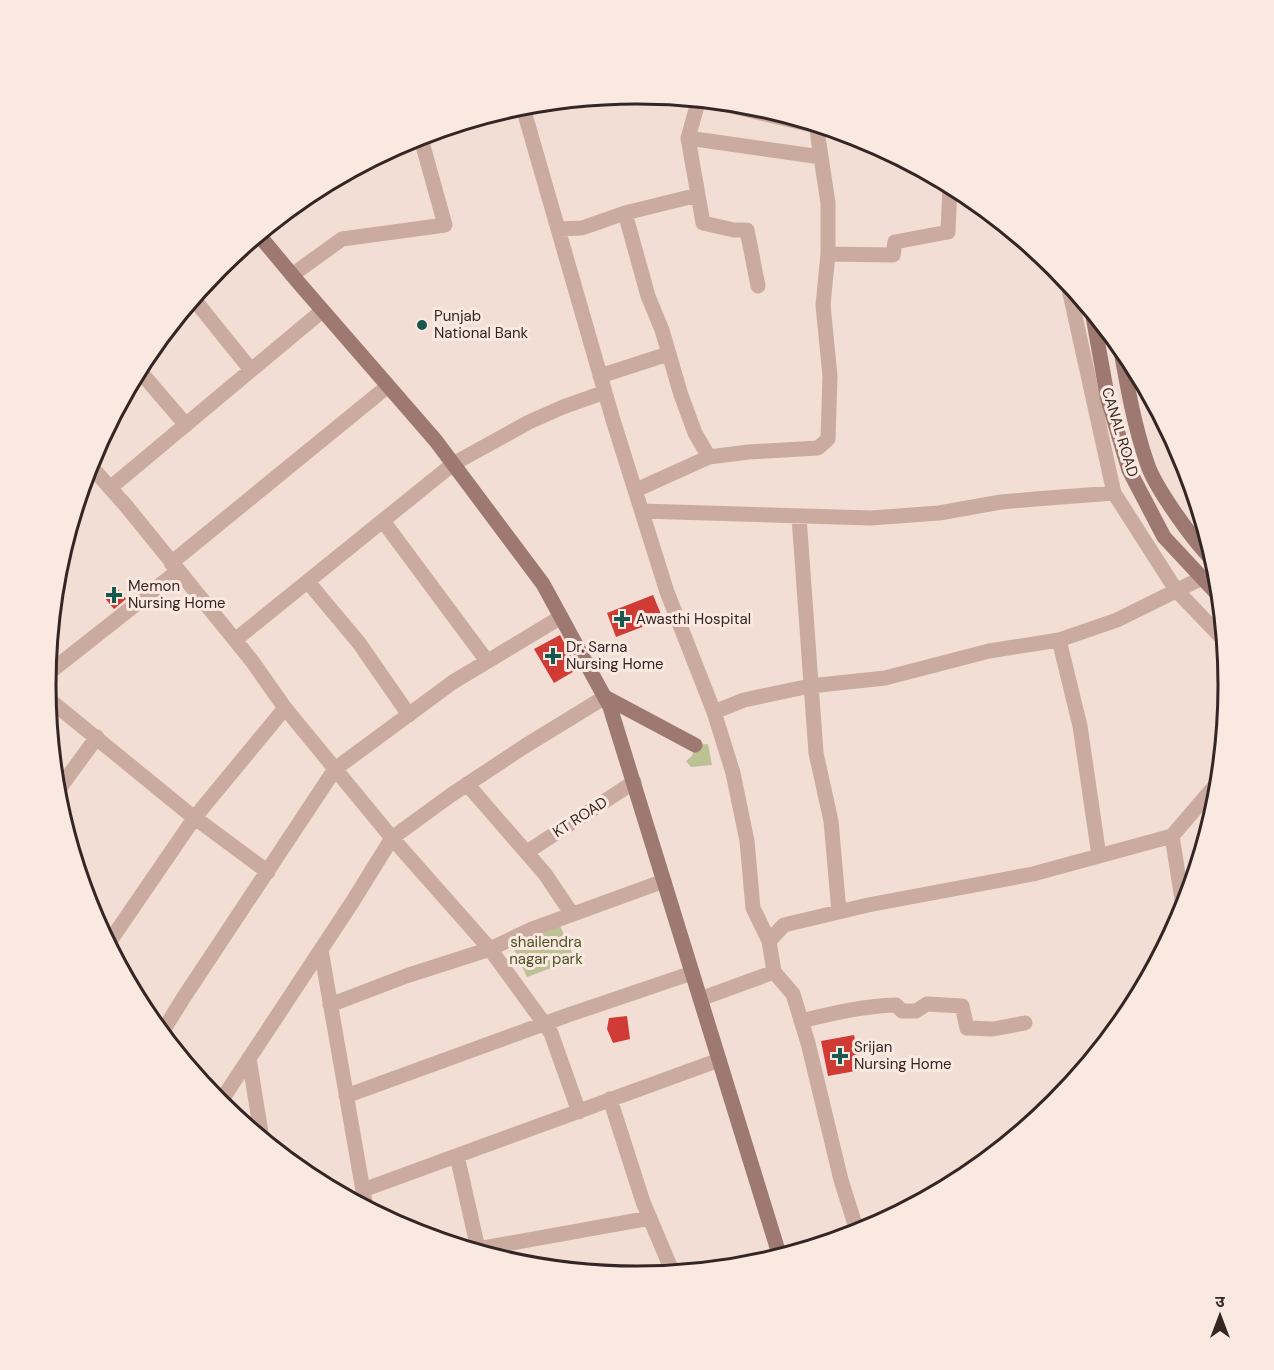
<svg xmlns="http://www.w3.org/2000/svg" width="1274" height="1370" viewBox="0 0 1274 1370" font-family="'DM Sans','Noto Sans Devanagari',sans-serif">
	<style>
		.green { fill: #bcc294 }
		.building { fill: #d03b35 }
		.lines { fill: none; stroke-linecap: round; stroke-linejoin: round }
		.street { stroke: #cbaba0; stroke-width: 15 }
		.secondary { stroke: #9e7972; stroke-width: 15 }
		.poi-dot { fill: #17584f; stroke: #fae9e1; stroke-width: 2 }
		.labels { text-anchor: middle; stroke-width: 6; stroke-linejoin: round; paint-order: stroke }
		.poi-label { font-size: 15px; fill: #342624; stroke: #fae9e1; text-anchor: start }
		.street-label { font-size: 15px; fill: #342624; stroke: #fae9e1 }
		.park-label { font-size: 15px; fill: #4c5426; stroke: #fae9e1 }
		.rim { fill: none; stroke: #342624; stroke-width: 3 }
	</style>
	<rect width="100%" height="100%" fill="#f2ded4"/>
	<path class="green" d="M708 744 712 765 691 767 686 761 692 756 695 745Z
		M560 926 575 959 527 977 511 943Z"/>
	<path class="building" d="M116 587 126 599 114 609 104 597Z
		M653 595 663 619 616 637 607 613Z
		M560 635 578 669 554 683 534 649Z
		M627 1016 630 1039 613 1043 607 1029 609 1018Z
		M854 1035 861 1070 828 1076 821 1041Z"/>
	<g class="lines">
		<path class="street" d="M706 100 816 126
			M522 104 613 420 667 592 714 712 733 773 747 841 753 908 769 941
			M688 138 699 99
			M698 195 688 138 821 157
			M625 213 648 296 662 330 681 395 695 433 709 457
			M558 229 582 228 625 213 698 195 703 223 734 230H747L758 286
			M828 254 893 255 895 242 948 232 950 184
			M292 275 342 239 445 225 420 135
			M1067 280 1114 493 1176 590 1225 641
			M193 298 251 370
			M138 369 186 425
			M600 376 668 354
			M89 464 127 507 252 661 285 708 392 838 490 949 551 1033 579 1112
			M110 488 322 311
			M636 490 709 457 749 452 818 448 828 439 830 376 823 305 828 254V203L816 124
			M642 511 871 518 939 513 1001 502 1035 499 1114 493
			M799 517 816 753 831 821 839 912
			M383 521 487 661
			M171 563 388 386
			M308 582 359 643 409 715
			M235 640 453 464 529 422 563 407 605 392
			M1059 640 1080 726 1099 856
			M46 675 178 571
			M46 697 187 812 268 872
			M714 712 744 700 810 686 885 678 989 651 1059 640 1117 620 1202 578
			M467 784 545 874 572 914
			M56 793 97 737
			M1172 836 1184 912
			M527 852 634 782
			M108 944 195 817 285 708
			M321 950 366 1208
			M774 972 793 994 808 1043 841 1180 858 1234
			M700 999 774 972 769 941 784 925 868 905 1033 874 1172 836 1220 780
			M330 1005 406 976 490 949 532 929 664 881
			M801 1021C833 1013 864 1006 896 1005L902 1011H916L927 1004 962 1006 967 1028 993 1029 1025 1023
			M161 1034 184 997 335 769 453 682 561 617
			M249 1058 262 1139
			M346 1096 571 1014 692 973
			M610 1099 643 1202 673 1273
			M219 1104 353 901 392 838 451 795 525 746 605 697
			M457 1156 479 1253
			M363 1190 719 1060
			M478 1249 650 1218"/>
		<path class="secondary" d="M258 234 298 282 436 441 543 584 610 707 780 1257
			M1092 311 1108 400 1129 470 1164 537 1220 597
			M1120 345C1127 385 1134 425 1147 463 1155 488 1196 545 1216 563
			M605 697 695 745"/>
	</g>
	<g class="poi-dot">
		<circle cx="422" cy="325" r="6"/>
		<path d="M111 586h6v6h6v6h-6v6h-6v-6h-6v-6h6z"/>
		<path d="M619 610h6v6h6v6h-6v6h-6v-6h-6v-6h6z"/>
		<path d="M550 647h6v6h6v6h-6v6h-6v-6h-6v-6h6z"/>
		<path d="M837 1047h6v6h6v6h-6v6h-6v-6h-6v-6h6z"/>
	</g>
	<g class="labels">
		<g class="poi-label">
			<text x="434" y="321">Punjab<tspan x="434" dy="17">National Bank</tspan></text>
			<text x="128" y="591">Memon<tspan x="128" dy="17">Nursing Home</tspan></text>
			<text x="636" y="624">Awasthi Hospital</text>
			<text x="566" y="652">Dr. Sarna<tspan x="566" dy="17">Nursing Home</tspan></text>
			<text x="854" y="1052">Srijan<tspan x="854" dy="17">Nursing Home</tspan></text>
		</g>
		<g class="street-label">
			<text transform="translate(1120 432) rotate(73)" y="5">CANAL ROAD</text>
			<text transform="translate(580 817) rotate(-33)" y="5">KT ROAD</text>
		</g>
		<g class="park-label">
			<text x="546" y="947">shailendra<tspan x="546" dy="17">nagar park</tspan></text>
		</g>
	</g>
	<path d="M0 0H1274V1370H0ZM56 685a581 581 0 1 1 1162 0a581 581 0 1 1-1162 0Z" fill="#fae9e1" fill-rule="evenodd"/>
	<path class="rim" d="M56 685a581 581 0 1 1 1162 0a581 581 0 1 1-1162 0Z"/>
	<g transform="translate(1220 1316)" stroke="#fae9e1" stroke-width="4.5" paint-order="stroke">
	<path d="M0-4.5L10 22L0 15L-10 22Z" fill="#342624"/>
	<text y="-9" font-size="16" font-weight="bold" text-anchor="middle" fill="#342624">उ</text>
	</g>
</svg>
